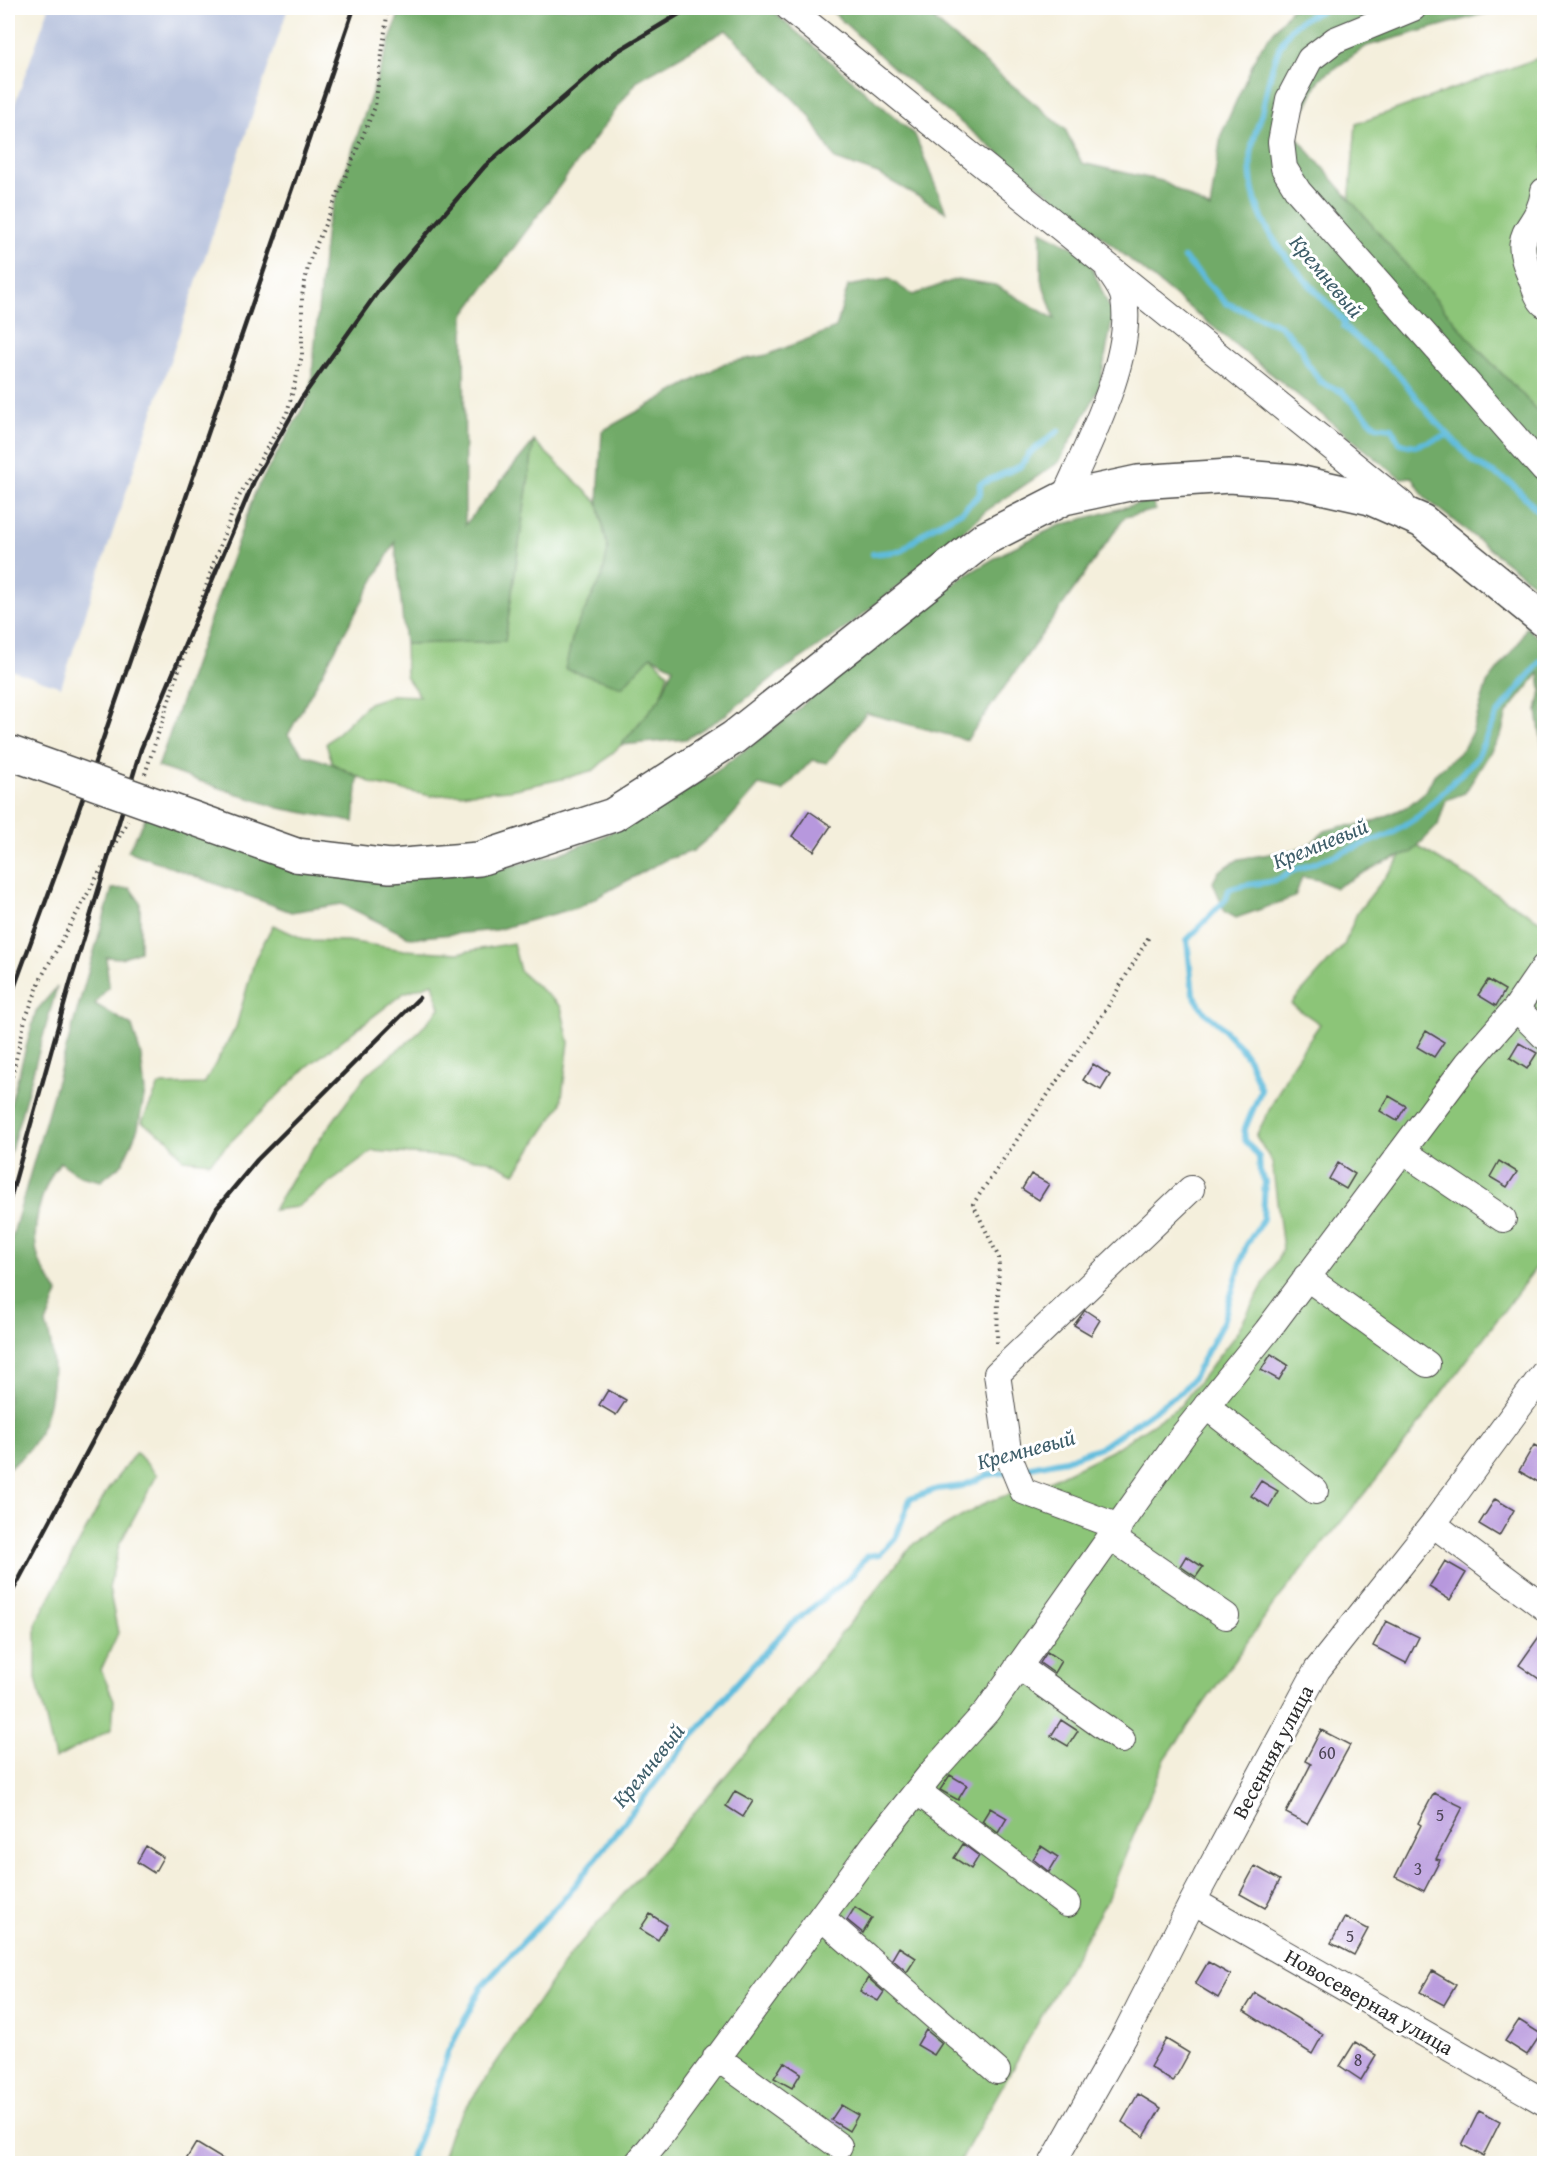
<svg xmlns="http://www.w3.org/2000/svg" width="1552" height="2171" viewBox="0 0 1552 2171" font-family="'Gentium Book Plus',serif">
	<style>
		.industrial { fill: #b9c4de }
		.green { fill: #8cc578; stroke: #5c7852; stroke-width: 1.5 }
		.forest { fill: #71aa68; stroke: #4e6a4a; stroke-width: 1.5 }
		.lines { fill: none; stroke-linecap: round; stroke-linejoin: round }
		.stream { stroke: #5ebbdc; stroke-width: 6 }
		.building { fill: #b798dd }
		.minor-casing { stroke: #494846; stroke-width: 28 }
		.major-casing { stroke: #494846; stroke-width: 36 }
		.path { stroke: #494846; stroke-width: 4; stroke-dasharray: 1.5 4.5; stroke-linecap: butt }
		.minor { stroke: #fff; stroke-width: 26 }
		.major { stroke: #fff; stroke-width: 33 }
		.rail { stroke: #2b2b2b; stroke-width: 4.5 }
		.major-bridge-casing { stroke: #494846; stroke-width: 36; stroke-linecap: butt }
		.major-bridge { stroke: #fff; stroke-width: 33 }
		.labels { text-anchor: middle; stroke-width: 6; stroke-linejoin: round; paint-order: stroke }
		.number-label { font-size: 18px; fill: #4e4658 }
		.street-label { font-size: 21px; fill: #2b2b2b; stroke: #fff }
		.water-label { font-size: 22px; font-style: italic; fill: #3d5d69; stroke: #fff }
	</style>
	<rect width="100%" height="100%" fill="#fff"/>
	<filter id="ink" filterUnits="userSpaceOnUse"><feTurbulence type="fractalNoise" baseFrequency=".0167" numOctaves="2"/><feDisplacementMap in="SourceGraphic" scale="12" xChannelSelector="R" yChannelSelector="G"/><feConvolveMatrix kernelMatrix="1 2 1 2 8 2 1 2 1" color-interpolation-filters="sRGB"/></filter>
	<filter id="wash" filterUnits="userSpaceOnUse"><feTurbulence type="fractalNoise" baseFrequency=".008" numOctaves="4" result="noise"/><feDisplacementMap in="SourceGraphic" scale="24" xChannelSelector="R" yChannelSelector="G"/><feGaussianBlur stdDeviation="1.35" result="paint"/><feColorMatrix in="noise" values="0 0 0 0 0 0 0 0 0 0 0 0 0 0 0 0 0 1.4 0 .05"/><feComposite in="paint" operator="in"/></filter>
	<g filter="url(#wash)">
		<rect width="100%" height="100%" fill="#f4efdc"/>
		<path class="industrial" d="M49 8H288L61 687 8 669V123Z"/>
		<path class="green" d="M1544 56V417L1348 215 1356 124Z
			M534 441 598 503 608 550 602 577 574 631 651 656 668 673 661 697 621 745 594 770 562 779 510 790 431 796 374 784 333 764 326 744 369 703 392 695 420 696 406 677 405 644 505 641Z
			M1412 843 1542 922 1544 920V1257L1399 1451 1271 1608 1165 1759 1107 1900 959 2163 440 2164 452 2128 568 1957 673 1838 769 1724 912 1545 989 1501 1043 1484 1113 1450 1180 1406 1236 1334 1283 1249 1272 1162 1256 1136 1292 1065 1320 1024 1291 1004 1344 945 1357 913Z
			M273 925 306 940 347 941 404 950 458 953 513 943 520 971 561 1007 569 1042 561 1105 515 1173 488 1160 373 1151 297 1207 273 1210 292 1178 366 1075 413 1038 440 1008 433 983 404 993 307 1067 210 1162 183 1159 169 1140 142 1122 159 1085 204 1084 236 1027 255 959Z
			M136 1452 157 1475 119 1545 109 1588 118 1633 101 1670 114 1700 112 1729 55 1759 36 1678V1623L107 1491Z"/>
		<path class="forest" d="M401 8H769L915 135 946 212 878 174 835 159 809 115 726 30 638 80 464 315 465 525 534 441 505 641 405 644 395 542 288 735 304 755 333 764 358 777 354 822 279 808 158 767 255 492 310 395 326 227Z
			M828 8H967L934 20 1065 129 1082 163 1162 181 1210 209 1221 135 1259 50 1292 8H1505L1367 46 1320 79 1293 133 1480 351 1544 417V592L1425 498 1412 477 1400 478 897 71Z
			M1041 231 1086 254 1113 316 1099 389 1059 462 986 511 929 562 846 628 775 676 720 719 686 739 621 745 661 697 673 667 651 656 622 687 565 669 574 631 602 577 608 550 598 503 602 431 725 363 767 355 836 328 848 286 889 279 913 295 957 279 995 285 1055 319 1041 279Z
			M1151 500 1156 510 1125 517 967 740 866 713 827 763 812 760 783 791 759 785 726 823 693 851 665 860 579 907 496 930 411 938 342 904 291 912 128 851 149 812 482 873 559 854 602 837 710 776 795 712 834 676 961 578 1012 548 1058 526Z
			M1526 627 1544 643V757L1537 711 1541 690 1539 673 1507 713 1501 735 1465 793 1446 800 1438 825 1411 853 1384 862 1335 888 1319 880 1302 877 1295 897 1236 918 1225 912 1213 882 1219 871 1239 859 1294 850 1310 844 1325 831 1343 826 1366 825 1408 806 1426 791 1434 775 1463 749 1473 730 1487 683 1520 641Z
			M130 888 140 902V951L121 958 106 957 109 986 95 1004 132 1026 141 1056 145 1092 138 1128 123 1163 101 1181 80 1176 60 1162C41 1188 27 1234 41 1265 45 1274 53 1284 58 1293L46 1324C61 1368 52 1443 8 1468V1251L112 889Z
			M57 987 8 1161V1113L36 1011Z"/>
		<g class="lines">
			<path class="stream" d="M1328 8C1318 12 1304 17 1296 24 1276 41 1269 79 1264 104 1262 118 1254 132 1252 147 1240 221 1298 272 1344 321V327L1397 373 1429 414 1474 462 1511 483 1544 517
				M1184 258 1226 303 1281 326 1302 349 1307 363 1321 382 1342 392 1376 426 1392 428 1399 443 1415 446 1449 435
				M873 554 901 551 929 529 962 511 980 494V484L1021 466 1030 453 1058 431
				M1021 1469 1065 1460 1103 1446 1182 1391 1193 1378 1223 1322 1246 1246 1263 1219 1265 1181 1260 1174 1259 1157 1245 1140 1244 1131 1261 1090 1249 1060 1240 1047 1219 1024 1205 1013 1193 994 1187 940 1226 899 1229 890C1250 880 1271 888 1290 872L1391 834 1419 816 1476 759 1497 715 1544 657
				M408 2164 428 2117 448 2052 482 1986 569 1893 669 1765 735 1685 789 1626 849 1578 867 1556 880 1554 896 1537 910 1499 937 1489 962 1486 988 1475 1008 1472"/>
		</g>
		<g id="blocks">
			<path class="building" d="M809 811 831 826 814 851 792 836Z
				M1488 980 1505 990 1496 1006 1478 995Z
				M1426 1031 1444 1042 1434 1057 1417 1047Z
				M1519 1043 1537 1053 1527 1069 1510 1058Z
				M1093 1064 1110 1075 1101 1090 1083 1080Z
				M1389 1096 1406 1106 1397 1121 1380 1111Z
				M1499 1161 1517 1172 1507 1187 1490 1177Z
				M1338 1163 1355 1174 1346 1189 1329 1179Z
				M1031 1174 1049 1184 1039 1200 1022 1189Z
				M1085 1310 1100 1320 1091 1335 1074 1325Z
				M1271 1354 1288 1365 1279 1380 1261 1370Z
				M608 1390 626 1400 616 1415 599 1405Z
				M1534 1445 1545 1451V1486L1519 1471Z
				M1261 1481 1278 1491 1269 1507 1251 1496Z
				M1495 1499 1514 1510 1499 1536 1479 1524Z
				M1186 1556 1203 1567 1196 1577 1180 1566Z
				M1445 1561 1466 1573 1450 1600 1429 1587Z
				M1386 1621 1419 1637 1406 1663 1373 1646Z
				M1545 1628V1683L1519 1665Z
				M1047 1652 1061 1661 1054 1673 1040 1663Z
				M1061 1720 1078 1731 1068 1746 1051 1736Z
				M1321 1730 1350 1745 1307 1824 1286 1813 1311 1764 1305 1761Z
				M950 1775 967 1785 958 1800 940 1790Z
				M735 1791 753 1801 743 1817 726 1806Z
				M1434 1793 1463 1807 1436 1859 1440 1860 1424 1891 1395 1877 1421 1825 1418 1823Z
				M990 1808 1007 1818 998 1833 982 1821Z
				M963 1844 979 1856 971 1869 954 1858Z
				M146 1846 163 1857 154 1873 137 1862Z
				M1041 1846 1058 1857 1049 1872 1033 1859Z
				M1255 1866 1280 1880 1265 1908 1240 1894Z
				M855 1907 872 1918 863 1933 847 1920Z
				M650 1914 667 1925 658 1940 640 1929Z
				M1345 1917 1368 1929 1354 1955 1331 1943Z
				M899 1947 916 1958 907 1972 892 1959Z
				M1208 1962 1231 1975 1218 1998 1195 1984Z
				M1432 1971 1456 1985 1444 2005 1420 1992Z
				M868 1978 884 1992 878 2001 860 1991Z
				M1255 1993 1323 2034 1312 2054 1244 2011Z
				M1519 2020 1541 2034 1527 2055 1505 2041Z
				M926 2030 942 2043 934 2055 917 2045Z
				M1166 2039 1189 2053 1173 2082 1150 2067Z
				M1355 2042 1376 2055 1361 2080 1340 2066Z
				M784 2062 801 2073 792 2088 774 2078Z
				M1138 2094 1161 2108 1144 2137 1122 2122Z
				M841 2105 858 2115 849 2131 831 2120Z
				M1479 2111 1500 2122 1483 2156 1462 2145Z
				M196 2143 229 2163H184Z"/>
		</g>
	</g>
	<g filter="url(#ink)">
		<use href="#blocks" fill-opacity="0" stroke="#494846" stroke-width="1.5"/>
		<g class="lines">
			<defs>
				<path id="minor" d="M789 8 1402 504
					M1413 8 1335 40 1310 59 1289 99 1281 142 1284 168 1298 191 1544 470
					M1544 191C1538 235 1507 225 1532 280 1535 288 1538 299 1544 304
					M1064 498C1087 446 1134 357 1124 299 1123 290 1114 279 1109 271
					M1516 1008 1544 1036
					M1404 1152 1503 1219
					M1306 1277 1427 1364
					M1206 1406 1315 1491
					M1433 1524 1544 1607
					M1119 1527 1023 1491 1009 1457 997 1374 1191 1189
					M1112 1538 1226 1616
					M1018 1666 1122 1740
					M917 1791 1067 1904
					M1193 1901 1544 2102
					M821 1917 997 2071
					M716 2057 839 2146
					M637 2164 660 2136 874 1845 933 1771 987 1711 1183 1435 1267 1331 1468 1063 1516 1008 1544 967
					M1052 2164 1126 2033 1193 1901 1317 1670 1433 1524 1544 1373"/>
				<path id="major" d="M296 855 390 866 479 859 613 815 733 738 984 539 1064 498 1138 482 1230 476 1294 481 1370 498 1422 521 1544 620"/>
			</defs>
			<use href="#minor" class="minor-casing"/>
			<use href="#major" class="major-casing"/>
			<path class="path" d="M145 774 215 559 237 500 287 413 302 356V296L309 262 375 107 388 8
				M8 1094 25 1020 42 976 128 821
				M997 1343 999 1258 973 1204 1107 1008 1150 935"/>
			<use href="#minor" class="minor"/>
			<use href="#major" class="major"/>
			<path class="rail" d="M8 1004 69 838 354 8
				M8 1206 69 987 141 749 254 481 301 399 379 290 485 166 616 52 689 8
				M8 1600 217 1208 257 1160 419 998"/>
			<defs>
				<path id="major-bridge" d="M8 752 296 855"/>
			</defs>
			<use href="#major-bridge" class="major-bridge-casing"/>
			<use href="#major-bridge" class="major-bridge"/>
		</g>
	</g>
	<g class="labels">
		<g class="number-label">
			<text x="1327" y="1759">60</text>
			<text x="1440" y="1821">5</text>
			<text x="1418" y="1875">3</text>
			<text x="1350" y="1942">5</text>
			<text x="1358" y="2066">8</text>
		</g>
		<g class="street-label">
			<text transform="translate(1273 1752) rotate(-62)" y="7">Весенняя улица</text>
			<text transform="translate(1369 2002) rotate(30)" y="7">Новосеверная улица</text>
		</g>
		<g class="water-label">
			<text transform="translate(1327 276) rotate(50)" y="8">Кремневый</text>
			<text transform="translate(1320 843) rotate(-22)" y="8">Кремневый</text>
			<text transform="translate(1026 1449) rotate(-15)" y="8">Кремневый</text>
			<text transform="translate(648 1765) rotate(-51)" y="8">Кремневый</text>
		</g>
	</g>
	<rect width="1552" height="2171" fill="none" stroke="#fff" stroke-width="30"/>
</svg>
